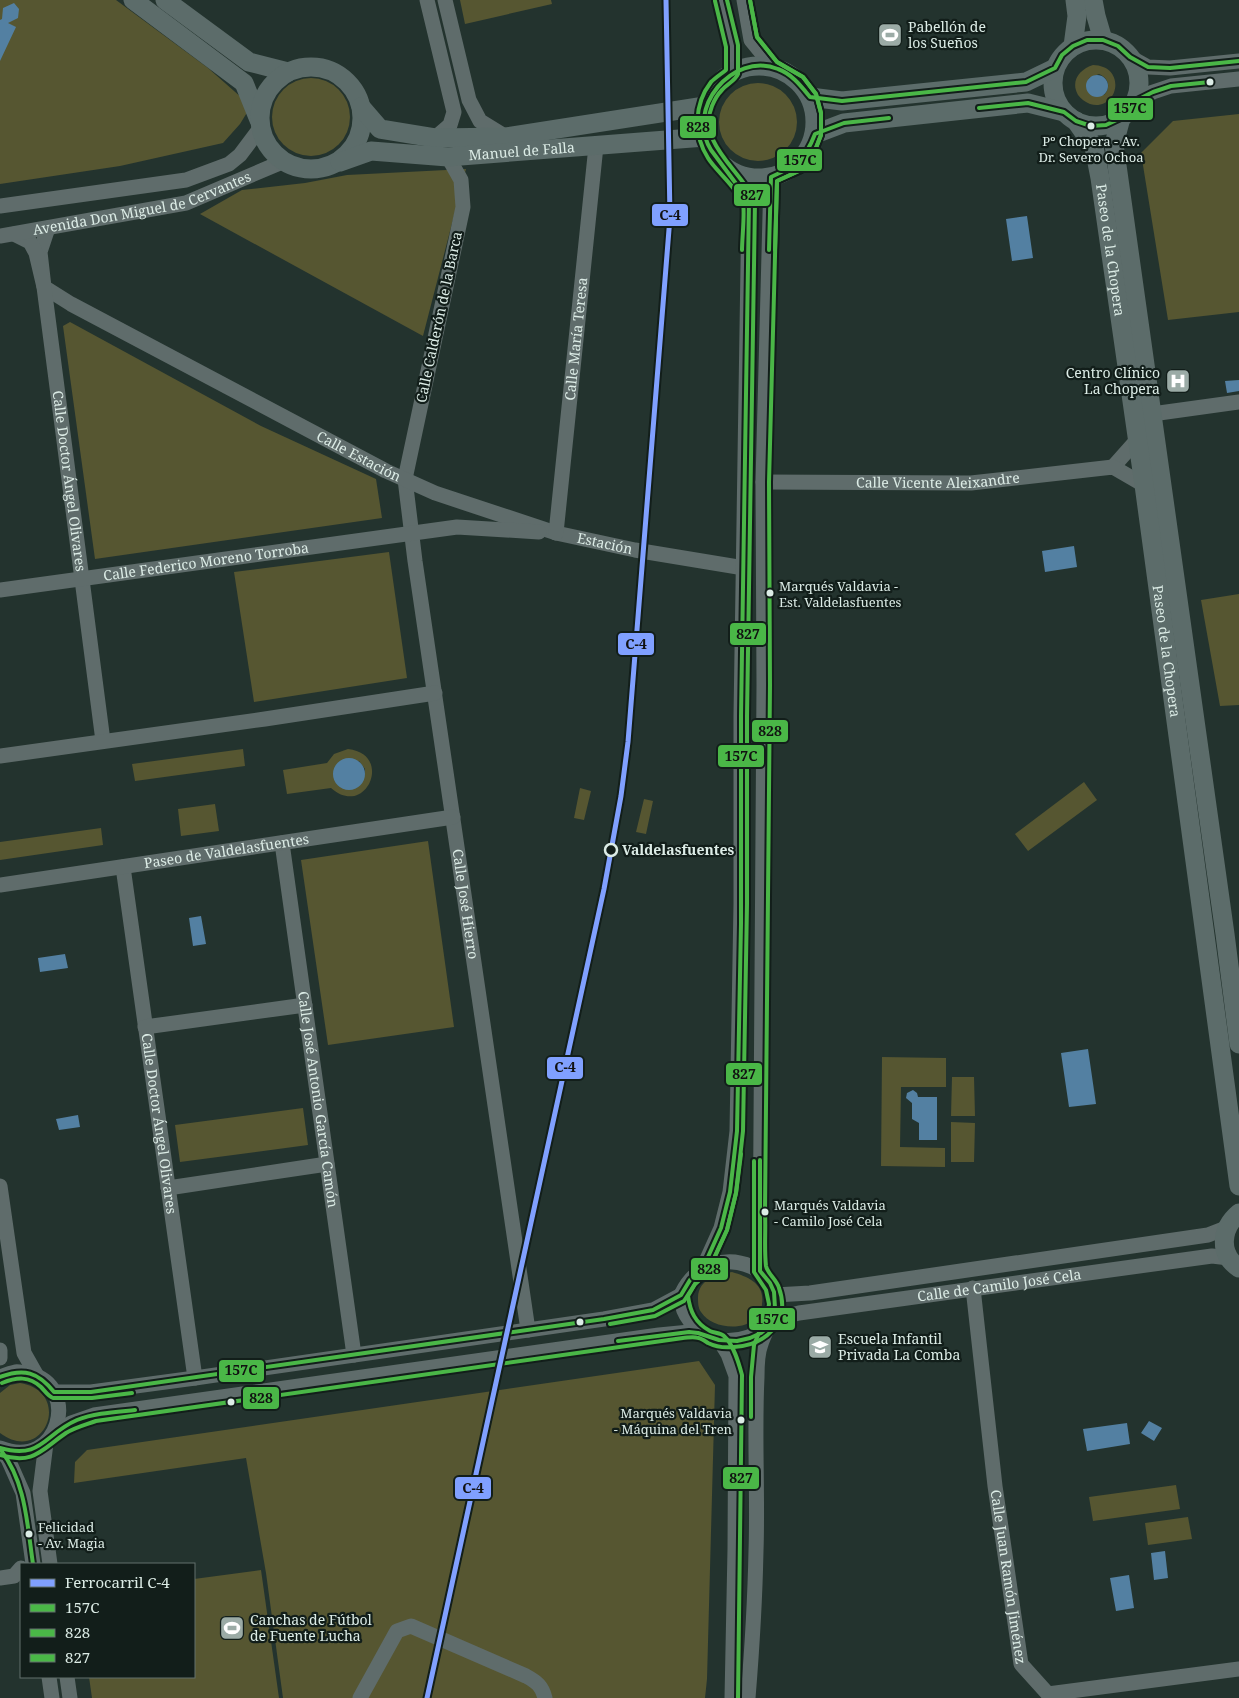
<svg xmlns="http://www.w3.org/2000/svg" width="1239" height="1698" viewBox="0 0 1239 1698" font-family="'Noto Serif',serif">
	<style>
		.green { fill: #565631; fill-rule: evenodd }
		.water { fill: #5380a2 }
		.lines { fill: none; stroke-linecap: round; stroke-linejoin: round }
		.minor { stroke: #5f6c6b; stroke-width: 15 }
		.major { stroke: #5c6c6a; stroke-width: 19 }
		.bus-1-casing { stroke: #121e1a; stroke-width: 8 }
		.bus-2-casing { stroke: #121e1a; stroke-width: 8 }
		.bus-3-casing { stroke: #121e1a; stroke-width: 8 }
		.bus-1 { stroke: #4ab747; stroke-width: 4 }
		.bus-2 { stroke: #4ab747; stroke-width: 4 }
		.bus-3 { stroke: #4ab747; stroke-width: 4 }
		.rail-1-casing { stroke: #121e1a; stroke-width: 9 }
		.rail-1 { stroke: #80a0ff; stroke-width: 5 }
		.bus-dot { fill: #dcece6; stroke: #121e1a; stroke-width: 2 }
		.stop-dot { fill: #121e1a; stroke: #dcece6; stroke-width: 2.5 }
		.labels { text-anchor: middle; stroke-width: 4.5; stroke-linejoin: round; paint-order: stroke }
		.bus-label { font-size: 13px; fill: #dcece6; stroke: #121e1a; text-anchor: start }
		.poi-label { font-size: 14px; fill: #dcece6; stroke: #121e1a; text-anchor: start }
		.street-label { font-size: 14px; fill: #dcece6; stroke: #121e1a }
		.stop-label { font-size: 14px; font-weight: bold; fill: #dcece6; stroke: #121e1a; text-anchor: start }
		.line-badge { stroke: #121e1a; stroke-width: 2 }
		.pale-badge-label { font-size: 14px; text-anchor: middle; font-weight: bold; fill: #111 }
	</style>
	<rect width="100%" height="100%" fill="#23332e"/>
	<path class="green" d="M0 0H116L208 68 251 106 240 124 223 143 120 166 0 184Z
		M460 0H551L552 4 465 24Z
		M1093 65C1128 66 1118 112 1090 104 1085 102 1081 99 1078 95 1070 81 1080 69 1093 65ZM1099 74C1109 78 1111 88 1104 95L1086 88 1089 78Z
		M272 117a39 39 0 1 1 78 0a39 39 0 1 1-78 0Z
		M719 122a39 39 0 1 1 78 0a39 39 0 1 1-78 0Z
		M1239 114V312L1168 320 1141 153 1173 121Z
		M466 169 423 336 200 214 242 190 305 183 347 175Z
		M70 322 261 426 376 479 382 518 95 559 63 326Z
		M389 552 407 678 254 702 234 572Z
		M1239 594V705L1220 706 1201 600Z
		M243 749 245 766 135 781 132 764Z
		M348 749C394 754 366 819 331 788L287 794 283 770 327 763 334 754ZM359 761 365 769V775L334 779V769Z
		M1084 782 1097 800 1028 851 1015 834Z
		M580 788 591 791 584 820 574 818Z
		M644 799 653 801 646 834 636 832Z
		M215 804 219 831 181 836 178 809Z
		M101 828 103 845 0 860V842Z
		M428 841 454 1027 328 1045 301 860Z
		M882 1057 946 1058V1087H901L900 1147 945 1148V1167L881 1166Z
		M952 1077H974L975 1116H951Z
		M303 1108 308 1145 180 1162 175 1125Z
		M951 1122 975 1123 974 1162H951Z
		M732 1272C749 1277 765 1284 762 1304 762 1309 759 1315 756 1318 742 1332 711 1328 701 1312 698 1308 698 1302 698 1297 699 1279 717 1274 732 1272Z
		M699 1361 715 1385 707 1679 705 1698H283L266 1573 246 1458 74 1483 75 1462 87 1450Z
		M20 1383C74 1392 44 1466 0 1433V1393L10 1385Z
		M1176 1485 1180 1509 1093 1521 1089 1497Z
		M1188 1517 1192 1539 1148 1545 1145 1523Z
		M261 1570 279 1698H92L89 1677H194V1579Z"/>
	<path class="water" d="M14 3 19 9 18 18 8 23 16 27 0 61V20L2 19 3 8Z
		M1086 86a11 11 0 1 1 22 0a11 11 0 1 1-22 0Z
		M1027 216 1033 258 1012 261 1006 219Z
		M1239 380V391L1227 393 1225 381Z
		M1074 546 1077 567 1045 572 1042 551Z
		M333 774a16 16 0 1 1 32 0a16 16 0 1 1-32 0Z
		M201 916 206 944 193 946 189 918Z
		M65 954 68 968 40 972 38 958Z
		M1088 1049 1096 1104 1069 1107 1061 1053Z
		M913 1090 917 1093 918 1097H937V1140H919V1123L912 1119V1103L906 1098 907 1093Z
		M78 1115 80 1127 59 1130 56 1119Z
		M1149 1421 1162 1428 1154 1441 1141 1433Z
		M1127 1423 1130 1444 1087 1451 1083 1429Z
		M1165 1551 1168 1578 1154 1580 1151 1553Z
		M1129 1575 1134 1608 1116 1611 1110 1578Z"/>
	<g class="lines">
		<g class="minor">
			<path d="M427 0 454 112 450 125 435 138"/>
			<path d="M445 0 469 100 480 121 506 137"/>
			<path d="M721 0 732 46V73"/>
			<path d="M744 0 751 40 773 67"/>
			<path d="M1130 57 1148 67 1170 68 1239 61"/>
			<path d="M1135 101 1153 92 1171 86 1239 79"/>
			<path id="s1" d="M448 157 461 180 463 207 405 479 415 561 528 1330"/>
			<path d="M0 206 186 180 229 164 240 155 261 127"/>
			<path id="s2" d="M48 228 40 252 44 287 71 304 386 471 435 493 556 533 635 550 744 568"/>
			<path id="s3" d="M14 234 30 242 36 253 44 287 103 741"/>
			<path id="s4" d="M0 236 186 203 282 162"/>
			<path d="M1152 414 1239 402"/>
			<path d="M1113 467 1137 440"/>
			<path id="s5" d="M763 482 971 483 1113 467 1144 485"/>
			<path id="s6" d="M556 533 596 146"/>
			<path id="s7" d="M0 590 457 527 539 532"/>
			<path d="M0 756 265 719 435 693"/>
			<path id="s8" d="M282 843 354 1355"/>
			<path id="s9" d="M123 867 195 1378"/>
			<path id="s10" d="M0 885 453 817"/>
			<path d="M145 1027 305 1005"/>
			<path d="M0 1186 24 1353 37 1376"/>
			<path d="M168 1188 327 1164"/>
			<path d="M703 1268 721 1228 730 1192 737 1131 741 904V716L749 201 727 170"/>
			<path d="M760 1271 764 685 763 482 771 177"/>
			<path id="s11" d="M973 1288 995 1486 1021 1664 1048 1694 1239 1669"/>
			<path d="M775 1295 810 1293 1208 1235 1226 1228"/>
			<path id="s12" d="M771 1320 799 1313 1212 1256 1229 1258"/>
			<path d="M720 1341 728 1354 736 1376 735 1549 732 1698"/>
			<path d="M0 1350V1358"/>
			<path d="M0 1377C5 1375 10 1373 15 1372 19 1371 25 1374 30 1374 80 1385 61 1472 0 1448"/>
			<path d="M54 1392H91L195 1378 604 1319 653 1310 681 1295"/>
			<path d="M48 1440 71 1423 94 1415 659 1335 700 1331"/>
			<path d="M46 1443 40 1491 50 1564"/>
			<path d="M0 1449 8 1459 23 1493 33 1564"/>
			<path d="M0 1578 14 1576 21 1568"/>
			<path d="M49 1677 52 1698"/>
			<path d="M67 1677 70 1698"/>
			<path d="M360 1698 397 1631 411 1626 526 1676C537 1682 542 1686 545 1698"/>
			<path d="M748 1698C752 1649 755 1600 756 1551 758 1493 754 1435 757 1377 757 1367 757 1354 761 1344 766 1328 779 1312 775 1294 769 1268 738 1257 714 1264 700 1268 688 1280 682 1293 680 1299 683 1310 686 1315 705 1347 738 1346 767 1328"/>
		</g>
		<g class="major">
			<path d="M133 0 244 83 259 120"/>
			<path d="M165 0 249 62 288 72"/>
			<path d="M1093 0 1096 16 1103 40"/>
			<circle cx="1096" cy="83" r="43"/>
			<path d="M1073 46 1077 16 1075 0"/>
			<circle cx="759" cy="122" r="56"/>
			<circle cx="311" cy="118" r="51"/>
			<path d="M810 97 842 101 1026 82 1055 68"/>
			<path d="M361 107 380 129 435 138 506 137 705 106"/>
			<path d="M1121 118 1114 144 1225 934 1239 1044"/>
			<path id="s13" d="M1076 121 1094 147 1100 178 1144 485 1239 1186"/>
			<path d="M815 134 844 123 1028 103 1064 112"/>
			<path id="s14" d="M340 162 371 151 448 157 705 137"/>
			<path d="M1239 1213C1221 1228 1218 1254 1239 1268"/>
		</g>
		<defs>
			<path id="bus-1" d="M979 108 1028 103 1064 112 1076 121 1091 126 1106 125 1121 118 1129 111 1135 101 1153 92 1171 86 1210 82
				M769 250 771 177C796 166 805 160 815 134L844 123 889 118
				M618 1341 689 1332 698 1333 719 1340 737 1341 750 1338 761 1333 768 1327 772 1319 775 1308 774 1292 770 1283 760 1271V1160
				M0 1377C24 1368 38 1372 54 1392H91L604 1319 653 1310 681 1295 690 1280 703 1268 721 1228 730 1192 737 1131 741 924V716L749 201 711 150C685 109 732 51 778 69 792 74 801 86 810 97L842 101 1026 82 1055 68 1062 55 1073 46 1087 40H1103L1118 46 1130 57 1148 67 1170 68 1239 61
				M0 1448C42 1460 44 1434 77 1420 95 1413 116 1412 135 1410
				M0 1449C26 1482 27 1524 33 1564"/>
			<path id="bus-2" d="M715 1 726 47V70C721 74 715 78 711 82 694 104 693 135 708 158 715 170 740 191 743 204 745 212 742 239 742 250
				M610 1324 655 1316 684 1301 695 1284 708 1272 727 1230 736 1193 741 1154
				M2 1383C17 1377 29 1376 41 1387 45 1391 48 1396 53 1398H92L132 1393
				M0 1455C34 1465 41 1450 66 1433 76 1427 85 1425 96 1421L683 1338C687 1338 693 1336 698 1338 701 1338 705 1341 708 1343 716 1347 725 1348 734 1347 766 1345 791 1322 779 1288 777 1280 767 1273 766 1266 764 1248 766 1230 765 1212L770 685 769 482 777 181 801 170 814 153 821 135V113L816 94 803 77 777 62 757 37 750 0"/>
			<path id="bus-3" d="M727 0 738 45V74C735 81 727 84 722 90 718 94 714 101 712 106 699 137 729 162 745 185 749 190 753 195 755 201L747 716V904L743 1131 736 1193 727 1230 708 1271 695 1284 688 1296C690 1311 695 1323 710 1331 714 1333 721 1333 724 1336 734 1345 739 1364 742 1375L738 1698
				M750 0 757 37 777 62 803 77 816 94 821 113V135L814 153 801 170 777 181 775 250
				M751 1417V1377L754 1345 768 1310 769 1304 766 1290 754 1272V1161"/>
		</defs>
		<use href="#bus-1" class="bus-1-casing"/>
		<use href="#bus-2" class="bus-2-casing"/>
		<use href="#bus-3" class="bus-3-casing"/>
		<use href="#bus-1" class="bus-1"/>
		<use href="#bus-2" class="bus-2"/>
		<use href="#bus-3" class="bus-3"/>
		<defs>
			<path id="rail-1" d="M427 1698 604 889 621 796 628 742 670 217 666 0"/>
		</defs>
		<use href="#rail-1" class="rail-1-casing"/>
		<use href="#rail-1" class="rail-1"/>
	</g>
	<defs>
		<symbol id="stadium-square" viewBox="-11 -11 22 22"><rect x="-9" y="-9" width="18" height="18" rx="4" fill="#9baba6" stroke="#121e1a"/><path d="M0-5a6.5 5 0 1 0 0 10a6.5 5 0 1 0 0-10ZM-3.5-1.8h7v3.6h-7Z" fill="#fff"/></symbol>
		<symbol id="hospital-square" viewBox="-11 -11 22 22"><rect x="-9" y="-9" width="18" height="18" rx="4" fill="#9baba6" stroke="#121e1a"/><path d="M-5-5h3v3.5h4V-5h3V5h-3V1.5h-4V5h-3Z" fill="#fff"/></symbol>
		<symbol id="school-square" viewBox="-11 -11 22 22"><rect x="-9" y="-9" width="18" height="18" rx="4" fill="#9baba6" stroke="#121e1a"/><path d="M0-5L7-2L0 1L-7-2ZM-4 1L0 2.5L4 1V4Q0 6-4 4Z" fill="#fff"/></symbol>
	</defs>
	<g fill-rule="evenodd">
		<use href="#stadium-square" x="876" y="21" width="28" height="28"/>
		<use href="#hospital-square" x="1164" y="367" width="28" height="28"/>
		<use href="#school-square" x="806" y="1333" width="28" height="28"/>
		<use href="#stadium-square" x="218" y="1614" width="28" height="28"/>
	</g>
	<g class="bus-dot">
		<circle cx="1210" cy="82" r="4.5"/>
		<circle cx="1091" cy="126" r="4.5"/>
		<circle cx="770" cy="593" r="4.5"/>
		<circle cx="765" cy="1212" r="4.5"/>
		<circle cx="580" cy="1322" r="4.5"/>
		<circle cx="231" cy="1402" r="4.5"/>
		<circle cx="741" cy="1420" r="4.5"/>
		<circle cx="29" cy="1534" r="4.5"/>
	</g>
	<circle class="stop-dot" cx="611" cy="850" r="6"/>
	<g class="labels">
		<g class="bus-label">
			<text x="1091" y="146" text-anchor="middle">Pº Chopera - Av.<tspan x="1091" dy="16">Dr. Severo Ochoa</tspan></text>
			<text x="779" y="591">Marqués Valdavia -<tspan x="779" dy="16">Est. Valdelasfuentes</tspan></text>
			<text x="774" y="1210">Marqués Valdavia<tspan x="774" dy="16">- Camilo José Cela</tspan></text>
			<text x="732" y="1418" text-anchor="end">Marqués Valdavia<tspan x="732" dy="16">- Máquina del Tren</tspan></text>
			<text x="38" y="1532">Felicidad<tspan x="38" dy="16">- Av. Magia</tspan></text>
		</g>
		<g class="poi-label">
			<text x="908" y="32">Pabellón de<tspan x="908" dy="16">los Sueños</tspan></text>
			<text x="1160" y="378" text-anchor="end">Centro Clínico<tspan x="1160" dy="16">La Chopera</tspan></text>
			<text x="838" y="1344">Escuela Infantil<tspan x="838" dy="16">Privada La Comba</tspan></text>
			<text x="250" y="1625">Canchas de Fútbol<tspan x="250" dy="16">de Fuente Lucha</tspan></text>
		</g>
		<g class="street-label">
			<text dy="5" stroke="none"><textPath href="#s14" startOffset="184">Manuel de Falla</textPath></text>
			<text dy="5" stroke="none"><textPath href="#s4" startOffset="146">Avenida Don Miguel de Cervantes</textPath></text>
			<text dy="5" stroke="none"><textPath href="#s13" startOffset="136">Paseo de la Chopera</textPath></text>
			<text transform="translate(439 317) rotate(-78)" y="5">Calle Calderón de la Barca</text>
			<text dy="5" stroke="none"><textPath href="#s6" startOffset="195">Calle María Teresa</textPath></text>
			<text dy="5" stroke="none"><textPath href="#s2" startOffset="418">Calle Estación</textPath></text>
			<text dy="5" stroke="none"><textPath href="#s5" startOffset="175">Calle Vicente Aleixandre</textPath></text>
			<text dy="5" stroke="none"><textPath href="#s3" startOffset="261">Calle Doctor Ángel Olivares</textPath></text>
			<text dy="5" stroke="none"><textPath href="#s2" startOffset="680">Estación</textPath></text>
			<text dy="5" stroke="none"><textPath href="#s7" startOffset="208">Calle Federico Moreno Torroba</textPath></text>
			<text dy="5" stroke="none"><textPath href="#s13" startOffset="541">Paseo de la Chopera</textPath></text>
			<text dy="5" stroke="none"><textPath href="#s10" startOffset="229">Paseo de Valdelasfuentes</textPath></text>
			<text dy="5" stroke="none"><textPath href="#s1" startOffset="761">Calle José Hierro</textPath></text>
			<text dy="5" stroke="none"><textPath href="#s8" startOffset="259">Calle José Antonio García Camón</textPath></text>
			<text dy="5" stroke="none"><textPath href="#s9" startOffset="259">Calle Doctor Ángel Olivares</textPath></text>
			<text dy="5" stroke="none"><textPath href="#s12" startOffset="231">Calle de Camilo José Cela</textPath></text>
			<text dy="5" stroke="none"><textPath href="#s11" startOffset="291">Calle Juan Ramón Jiménez</textPath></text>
		</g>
		<g class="stop-label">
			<text x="622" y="855">Valdelasfuentes</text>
		</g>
	</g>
	<g class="line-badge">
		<rect x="1107" y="97" width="47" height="24" rx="5" fill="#4ab747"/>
		<rect x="679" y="115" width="38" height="24" rx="5" fill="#4ab747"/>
		<rect x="776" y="148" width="47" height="24" rx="5" fill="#4ab747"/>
		<rect x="733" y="183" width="38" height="24" rx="5" fill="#4ab747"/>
		<rect x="651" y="203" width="38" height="24" rx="5" fill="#80a0ff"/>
		<rect x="729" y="622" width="38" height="24" rx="5" fill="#4ab747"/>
		<rect x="617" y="632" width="38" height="24" rx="5" fill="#80a0ff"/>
		<rect x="751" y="719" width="38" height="24" rx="5" fill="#4ab747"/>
		<rect x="717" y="744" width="48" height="24" rx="5" fill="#4ab747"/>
		<rect x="546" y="1056" width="38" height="24" rx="5" fill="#80a0ff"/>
		<rect x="725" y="1062" width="38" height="24" rx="5" fill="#4ab747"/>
		<rect x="690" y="1257" width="39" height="24" rx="5" fill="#4ab747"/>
		<rect x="748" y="1307" width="48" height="24" rx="5" fill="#4ab747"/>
		<rect x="218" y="1359" width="47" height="24" rx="5" fill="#4ab747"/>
		<rect x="242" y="1386" width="38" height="24" rx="5" fill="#4ab747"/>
		<rect x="722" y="1466" width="38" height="24" rx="5" fill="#4ab747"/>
		<rect x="454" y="1476" width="38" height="24" rx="5" fill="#80a0ff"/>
	</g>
	<g class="pale-badge-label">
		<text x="1130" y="113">157C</text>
		<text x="698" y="132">828</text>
		<text x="800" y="165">157C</text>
		<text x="752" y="200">827</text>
		<text x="670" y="220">C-4</text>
		<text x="748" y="639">827</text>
		<text x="636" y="649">C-4</text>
		<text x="770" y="736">828</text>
		<text x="741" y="761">157C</text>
		<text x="565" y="1072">C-4</text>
		<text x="744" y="1079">827</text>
		<text x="709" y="1274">828</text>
		<text x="772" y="1324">157C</text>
		<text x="241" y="1375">157C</text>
		<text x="261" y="1403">828</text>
		<text x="741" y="1483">827</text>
		<text x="473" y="1493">C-4</text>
	</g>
	<rect x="20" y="1563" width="175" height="115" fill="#121e1a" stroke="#63706c"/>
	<rect x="30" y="1579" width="25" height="8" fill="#80a0ff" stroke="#63706c"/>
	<text x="65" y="1588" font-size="15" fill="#dcece6">Ferrocarril C-4</text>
	<rect x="30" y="1604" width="25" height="8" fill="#4ab747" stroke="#63706c"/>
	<text x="65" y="1613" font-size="15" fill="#dcece6">157C</text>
	<rect x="30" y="1629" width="25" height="8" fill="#4ab747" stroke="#63706c"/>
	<text x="65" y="1638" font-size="15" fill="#dcece6">828</text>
	<rect x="30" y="1654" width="25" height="8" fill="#4ab747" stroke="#63706c"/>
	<text x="65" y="1663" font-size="15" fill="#dcece6">827</text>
</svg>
